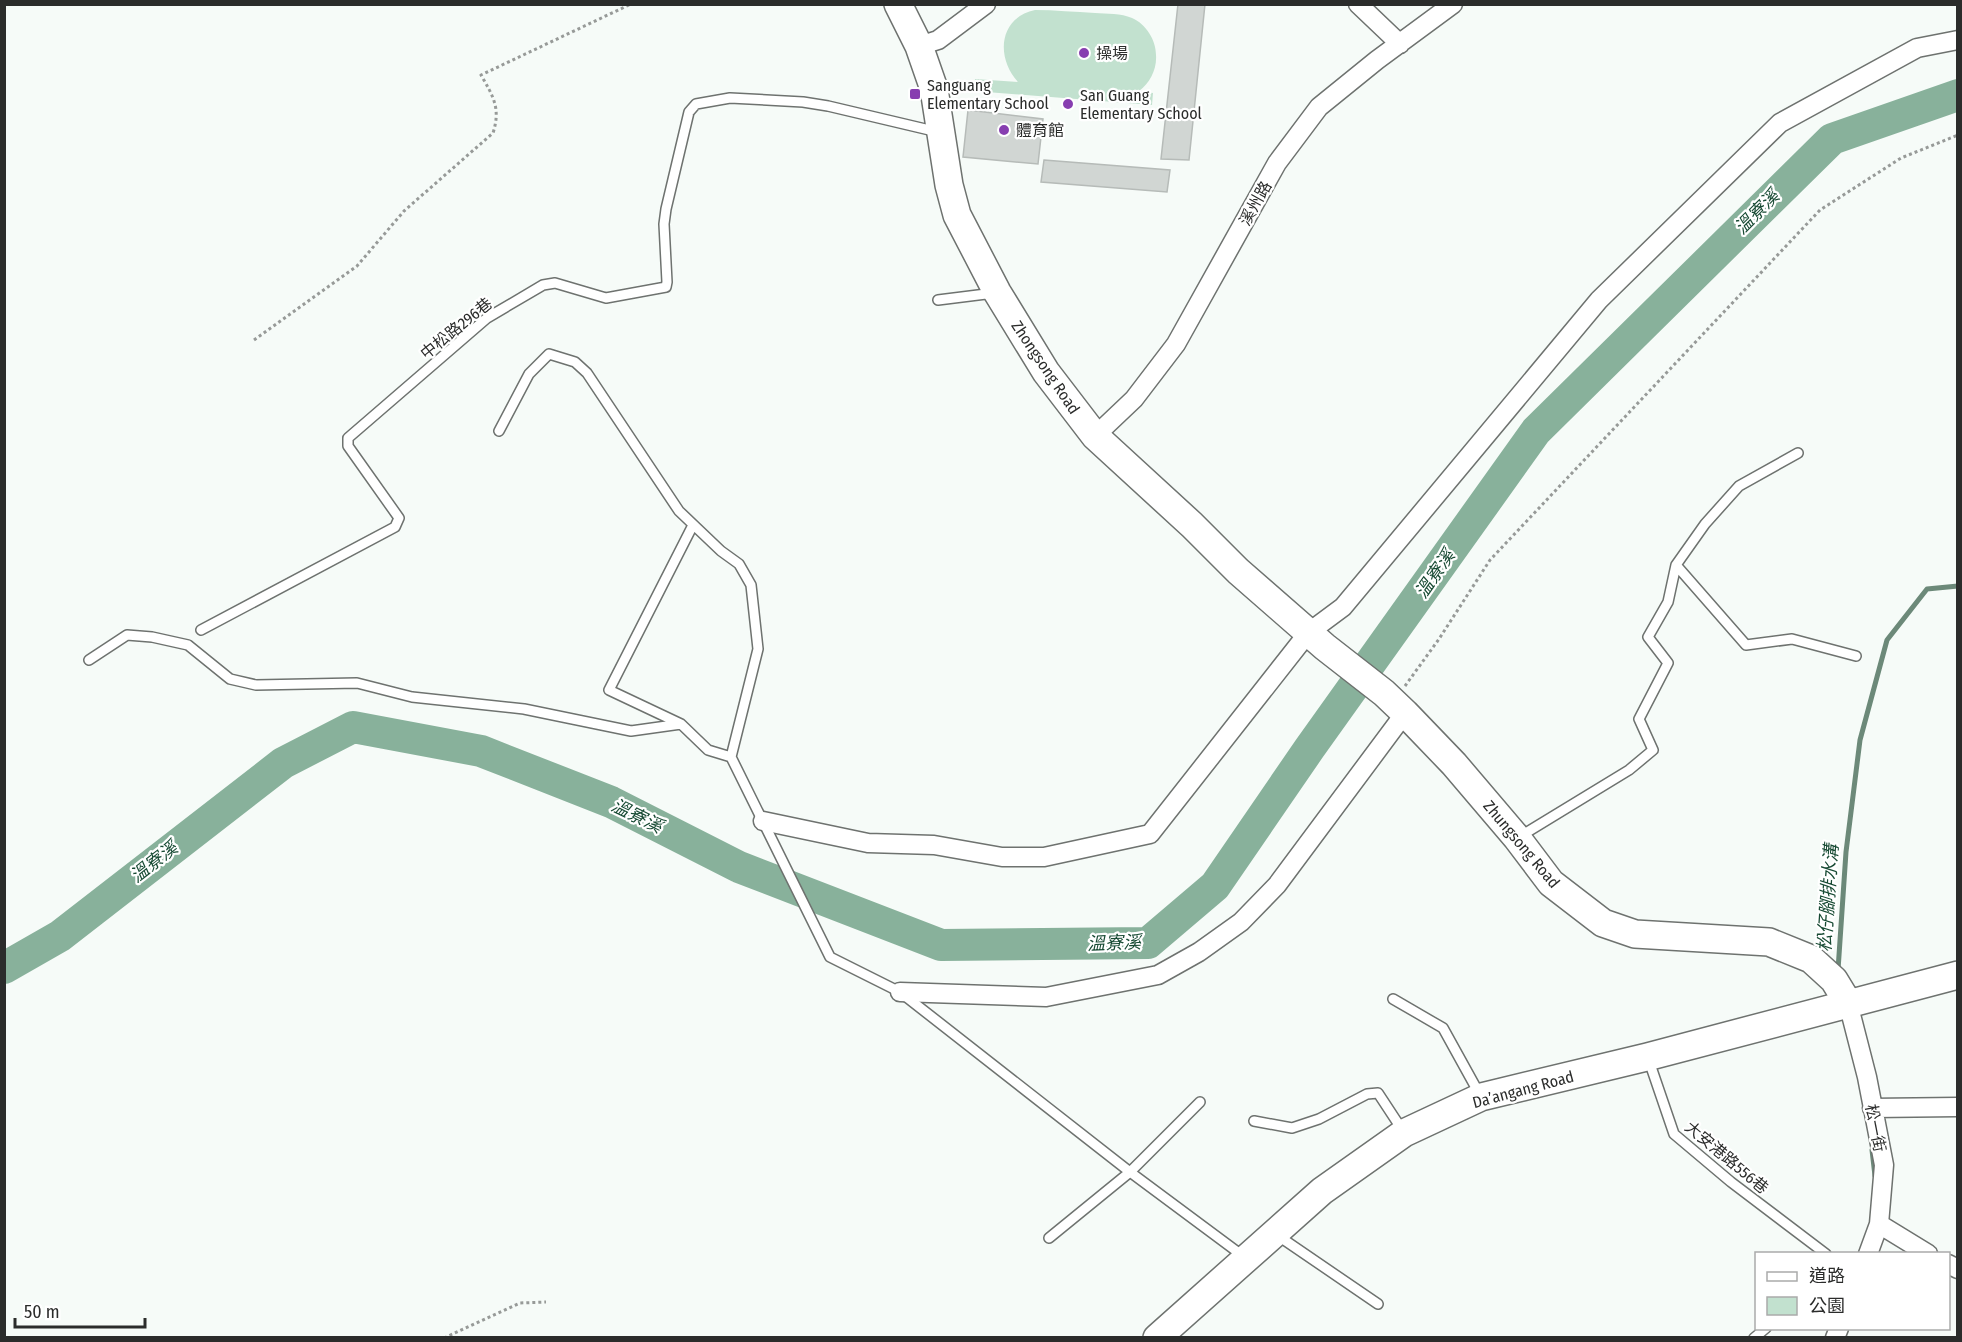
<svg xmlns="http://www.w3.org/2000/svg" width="1962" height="1342" viewBox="0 0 1962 1342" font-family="'Fira Sans Condensed','Noto Sans TC',sans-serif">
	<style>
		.green { fill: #c2e1cf }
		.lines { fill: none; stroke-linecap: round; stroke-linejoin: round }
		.stream { stroke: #6c8979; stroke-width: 5 }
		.river { stroke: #88b19b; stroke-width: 32 }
		.building { fill: #d1d6d3; stroke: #b6bbb8; stroke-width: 1.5 }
		.lane-casing { stroke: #6e726f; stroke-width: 12 }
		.street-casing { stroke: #6e726f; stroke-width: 21 }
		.secondary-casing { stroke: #6e726f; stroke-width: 30 }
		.path { stroke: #979a98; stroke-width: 3; stroke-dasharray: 3 3; stroke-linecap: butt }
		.lane { stroke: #fff; stroke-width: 9 }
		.street { stroke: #fff; stroke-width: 18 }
		.secondary { stroke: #fff; stroke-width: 27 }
		.poi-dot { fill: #873eb0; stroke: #fff; stroke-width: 2 }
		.labels { text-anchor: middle; stroke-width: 4.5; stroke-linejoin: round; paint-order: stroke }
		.poi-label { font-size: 16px; fill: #2b2c2b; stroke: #fff; text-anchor: start }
		.street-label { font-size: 16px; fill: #2b2c2b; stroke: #fff }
		.water-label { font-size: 18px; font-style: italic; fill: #174a33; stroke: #fff }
	</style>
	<rect width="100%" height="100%" fill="#f6fbf8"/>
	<path class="green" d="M1035 10C1055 10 1075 12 1095 13 1107 14 1121 13 1132 18 1146 24 1156 40 1156 55 1157 69 1150 83 1139 91L1153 93 1152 105 974 91 975 79 1018 82C996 58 998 18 1035 10Z"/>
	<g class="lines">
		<path class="stream" d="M1838 970 1846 852 1860 740 1887 640 1927 589 1958 586
			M1872 1150 1875 1176"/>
		<path class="river" d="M4 968 60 936 283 763 353 727 481 751 611 802 739 867 941 945 1148 943 1215 886 1309 749 1536 431 1832 139 1958 95"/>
	</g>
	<path class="building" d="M1178 4H1205L1189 160 1161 159Z
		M968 110 1043 119 1038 164 963 157Z
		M1044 160 1170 170 1167 192 1041 182Z"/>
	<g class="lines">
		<defs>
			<path id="lane" d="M938 300 994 293
				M499 431 529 374 549 354 575 362 587 373 679 511 721 551 739 564 751 585 758 649 731 757 830 957 900 992 1130 1172 1243 1256
				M693 525 609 690 681 724 708 750 731 757
				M1676 565 1746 645 1792 639 1856 656
				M201 630 395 527 399 518 348 446V438L487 318 543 285 555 283 606 298 666 287 667 282 664 224 666 209 689 112 696 104 730 98 803 102 828 106 938 132
				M89 660 127 635 152 637 188 645 230 679 256 685 357 683 412 697 524 709 631 731 681 724
				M1519 837 1629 770 1653 750 1639 719 1668 663 1648 637 1668 602 1676 565 1705 524 1739 486 1798 453
				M1393 999 1443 1028 1480 1095
				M1648 1058 1674 1134 1731 1182 1826 1254
				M1254 1121 1292 1128 1319 1119 1367 1094 1378 1093 1403 1131
				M1277 1235 1378 1304
				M1049 1238 1130 1172 1200 1102
				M1754 1338 1766 1328"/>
			<path id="street" d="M1358 4 1400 44
				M919 46 938 40 986 4
				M1095 436 1134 399 1176 344 1277 163 1319 107 1377 60 1453 4
				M763 821 868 843 934 845 1002 857H1044L1150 834 1308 633 1343 607 1599 300 1780 123 1917 48 1958 40
				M900 992 1046 997 1158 975 1199 952 1241 922 1277 885 1405 713
				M1848 1003 1867 1077 1884 1165 1879 1224 1868 1254
				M1872 1108 1958 1107
				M1879 1224 1928 1254
				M1948 1264 1958 1269
				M1835 1338 1839 1328"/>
			<path id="secondary" d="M898 4 919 46 934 89 949 185 957 215 997 292 1046 372 1095 436 1192 525 1238 571 1325 647 1384 693 1405 713 1454 764 1517 838 1551 883 1603 923 1635 934 1769 942 1811 959 1834 980 1848 1003
				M1157 1338 1322 1191 1404 1133 1481 1097 1647 1057 1958 975"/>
		</defs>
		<use href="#lane" class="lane-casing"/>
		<use href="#street" class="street-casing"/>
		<use href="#secondary" class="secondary-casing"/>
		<path class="path" d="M254 340 357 266 404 211 493 133C501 108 493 96 481 75L631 4
			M1405 686 1439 639 1490 560 1820 210 1901 158 1958 135
			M444 1338 520 1303 546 1302"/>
		<use href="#lane" class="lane"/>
		<use href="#street" class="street"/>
		<use href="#secondary" class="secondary"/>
	</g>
	<g class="poi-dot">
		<circle cx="1084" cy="53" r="6"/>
		<rect x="909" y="88" width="12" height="12" rx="3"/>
		<circle cx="1068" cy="104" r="6"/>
		<circle cx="1004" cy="130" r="6"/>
	</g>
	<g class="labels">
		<g class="poi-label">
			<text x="1096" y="59">操場</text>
			<text x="927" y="91">Sanguang<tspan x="927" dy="18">Elementary School</tspan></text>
			<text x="1080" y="101">San Guang<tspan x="1080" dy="18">Elementary School</tspan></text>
			<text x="1016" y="136">體育館</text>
		</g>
		<g class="street-label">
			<text transform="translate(1255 203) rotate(-61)" y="6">溪州路</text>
			<text transform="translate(456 328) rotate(-39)" y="6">中松路296巷</text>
			<text transform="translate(1046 367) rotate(56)" y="6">Zhongsong Road</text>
			<text transform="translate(1522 844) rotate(50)" y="6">Zhungsong Road</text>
			<text transform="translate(1523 1089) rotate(-15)" y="6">Da’angang Road</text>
			<text transform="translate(1876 1128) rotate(79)" y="6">松一街</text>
			<text transform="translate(1727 1157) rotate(40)" y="6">大安港路556巷</text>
		</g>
		<g class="water-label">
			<text transform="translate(1757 212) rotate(-45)" y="6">溫寮溪</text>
			<text transform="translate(1435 574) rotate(-55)" y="6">溫寮溪</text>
			<text transform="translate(637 816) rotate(26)" y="6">溫寮溪</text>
			<text transform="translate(154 862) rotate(-38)" y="6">溫寮溪</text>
			<text transform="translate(1828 898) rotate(-86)" y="6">松仔腳排水溝</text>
			<text transform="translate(1114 943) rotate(-2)" y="6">溫寮溪</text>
		</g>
	</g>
	<rect width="1962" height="1342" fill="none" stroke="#2b2c2b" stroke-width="12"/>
	<rect x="1755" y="1252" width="195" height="78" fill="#ffffff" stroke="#aaabaa" stroke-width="1.5"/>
	<rect x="1767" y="1272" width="30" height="9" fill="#ffffff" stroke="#aaabaa" stroke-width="1.5"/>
	<text x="1809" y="1282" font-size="18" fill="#2b2c2b">道路</text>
	<rect x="1767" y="1297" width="30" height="18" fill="#c2e1cf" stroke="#aaabaa" stroke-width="1.5"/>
	<text x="1809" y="1312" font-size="18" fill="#2b2c2b">公園</text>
	<path d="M15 1318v9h130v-9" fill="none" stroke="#2b2c2b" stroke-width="3"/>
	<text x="24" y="1318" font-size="18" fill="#2b2c2b" stroke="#ffffff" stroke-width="4.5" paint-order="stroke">50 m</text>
</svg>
